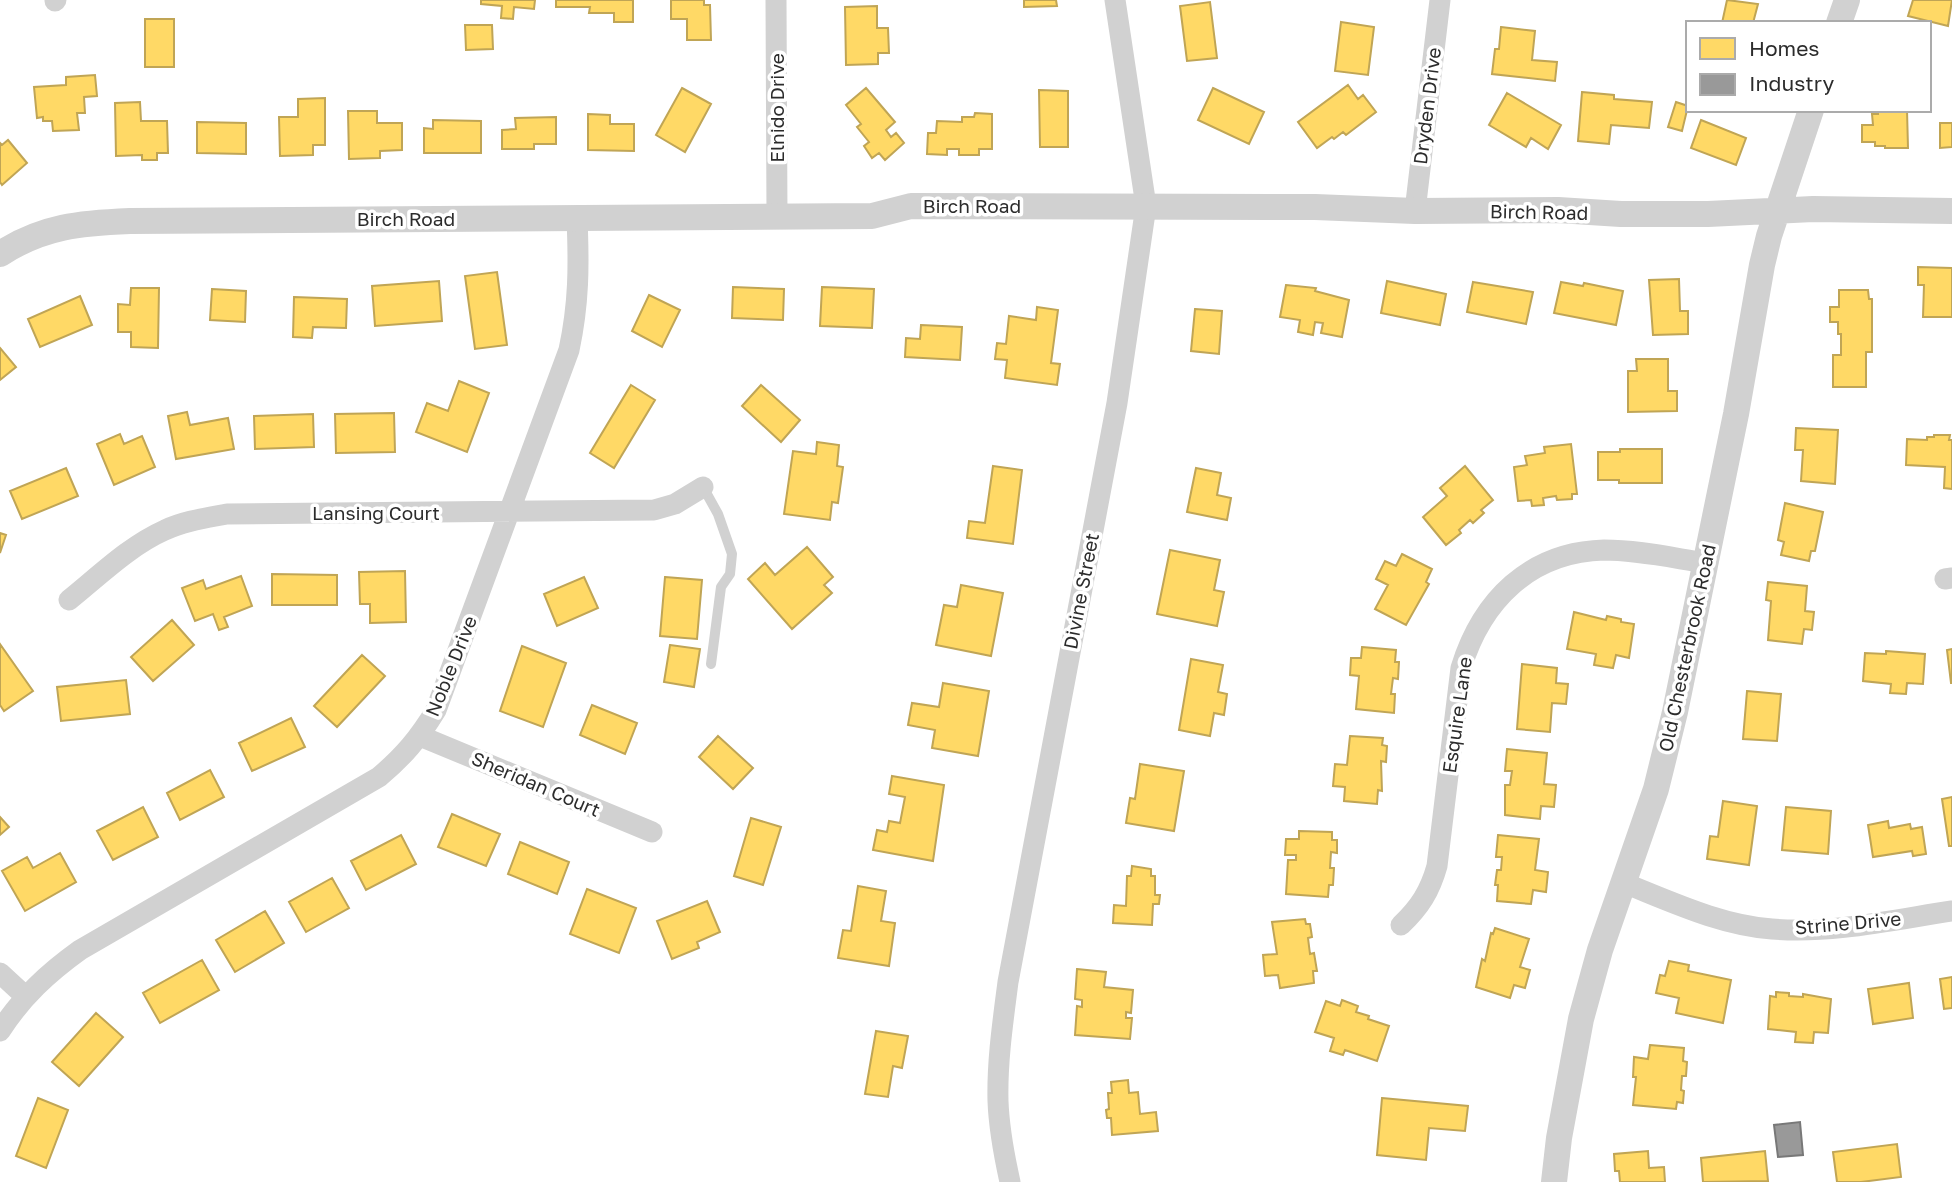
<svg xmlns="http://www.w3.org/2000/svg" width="1952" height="1182" viewBox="0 0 1952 1182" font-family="'Golos Text',sans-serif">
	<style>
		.homes { fill: #ffd966; stroke: #c0a555; stroke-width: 2 }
		.industry { fill: #999; stroke: #787878; stroke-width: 2 }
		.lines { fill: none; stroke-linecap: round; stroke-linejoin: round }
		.service { stroke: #d1d1d1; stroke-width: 10 }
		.minor { stroke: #d1d1d1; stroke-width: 21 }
		.tertiary { stroke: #d1d1d1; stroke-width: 26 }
		.labels { text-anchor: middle; stroke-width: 7; stroke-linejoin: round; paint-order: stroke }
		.street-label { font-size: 19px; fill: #2c2c2c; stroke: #fff }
	</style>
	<rect width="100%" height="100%" fill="#fff"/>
	<path class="homes" d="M481 0H535L534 9 514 7 513 19 501 18 502 6 481 4Z
		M556 0H633V22H614V13H589L590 7H556Z
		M671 0H704V5H710L711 40H687V19H671Z
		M1024 0H1056L1057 6 1024 7Z
		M1727 0 1758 4 1753 23H1722Z
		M1913 0H1952L1948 26 1908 16Z
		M1210 2 1217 58 1187 61 1180 6Z
		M877 6V28H888L889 53H878V64L846 65 845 7Z
		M145 19H174V67H145Z
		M1341 22 1374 27 1368 75 1335 71Z
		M465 25H492L493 49 466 50Z
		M1501 27 1535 31 1532 60 1557 62 1555 81 1492 74 1495 49H1499Z
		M95 75 97 96 84 97 85 113H77L79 130 53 131 52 121H43V117L37 118 34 87 66 85V77Z
		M1348 85 1358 99 1363 95 1376 112 1346 135 1343 132 1334 139 1332 137 1317 148 1298 122Z
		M682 88 711 104 685 152 656 135Z
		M866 88 895 122 886 130 891 137 896 133 904 143 885 160 879 153 872 158 864 146 869 142 857 127 861 124 846 105Z
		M1213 88 1264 112 1249 144 1198 120Z
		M1039 90 1068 91V147H1040Z
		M1582 92 1614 95V99L1652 102 1649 128 1611 125 1609 144 1578 141Z
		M1507 93 1561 125 1548 149 1531 138 1526 147 1489 125Z
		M325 98V145H313V155L280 156 279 117H298V99Z
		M140 102 141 121H167L168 153H157V160H142V155L116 156 115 103Z
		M1676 102 1688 106 1682 131 1668 127Z
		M1878 110H1907L1908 148H1885V146H1875V142H1862V125H1873L1872 114H1878Z
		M348 111H377V123H402V150L380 151V158L349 159Z
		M975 113 992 114V149H979V155H959V149H947V155L927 154 928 133H936L937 121 962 122V117H974Z
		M588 114 610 115V124H634V151L588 150Z
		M556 117V144H534V149H502V130L516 129 515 118Z
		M433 120 481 121V153H424V128L433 129Z
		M1701 120 1746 138 1736 165 1691 148Z
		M197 122 246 123V154L197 153Z
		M1940 123H1952V147L1940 148Z
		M8 140 27 163 2 185 0 182V143L2 145Z
		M1918 267 1952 268V317H1923L1924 285H1918Z
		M497 272 507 345 475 349 465 276Z
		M1679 279 1680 311H1688V334L1653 335 1649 280Z
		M439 281 442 321 375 326 372 286Z
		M1387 281 1446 294 1440 325 1381 313Z
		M1473 282 1533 292 1526 324 1467 312Z
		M1561 282 1583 286 1584 283 1623 291 1616 325 1554 313Z
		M1286 285 1316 288 1315 291 1349 300 1342 337 1321 333 1323 323 1315 322 1313 335 1298 332 1300 320 1280 317Z
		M733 287 784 289 783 320 732 318Z
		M822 287 874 289 872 328 820 326Z
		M131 288H159L158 348 131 347V332H118V304L130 305Z
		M212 289 246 291 245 322 210 320Z
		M1839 290H1868L1869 299H1872V352H1866V387H1833V355H1841V334H1838V322H1830V307H1839Z
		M649 295 680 310 662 347 632 331Z
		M80 296 92 325 40 347 28 319Z
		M294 297 347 299 346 328 313 327 312 338 293 337Z
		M1037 307 1058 310 1051 363 1060 364 1057 385 1005 378 1007 360 995 359 997 343 1006 344 1009 316 1036 320Z
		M1195 309 1222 311 1219 354 1191 351Z
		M921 325 962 327 960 360 905 357 906 338 920 339Z
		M0 348 16 367 0 380Z
		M1636 359H1668V391H1677V411L1628 412V371H1637Z
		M459 381 489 393 467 452 416 432 427 403 448 411Z
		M631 385 655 400 614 468 590 453Z
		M761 385 800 420 781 442 742 406Z
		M187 412 190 425 228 418 234 449 176 459 168 416Z
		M394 413 395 452 336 453 335 414Z
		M313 414 314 447 255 449 254 416Z
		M1796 428 1838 430 1835 484 1801 481 1803 450H1795Z
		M120 434 124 444 142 436 155 467 114 485 97 444Z
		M1934 435H1950L1949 440H1952V489L1944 488 1945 467 1906 465 1907 439 1927 440V437H1934Z
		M817 442 839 445 837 466 843 467 838 503 832 502 830 520 784 514 793 451 816 454Z
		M1571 444 1577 494H1572V499L1557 500 1556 496 1543 498 1544 505 1532 506 1531 500 1518 501 1514 467 1527 465 1525 456 1545 453 1544 447Z
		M1620 449H1662V483H1619V480H1598V452H1620Z
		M993 466 1022 470 1013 544 967 538 969 521 985 523Z
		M1465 466 1493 500 1481 510 1484 513 1473 523 1470 520 1459 530 1461 533 1446 545 1423 517 1447 496 1440 488Z
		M66 468 78 496 22 519 10 491Z
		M1196 468 1221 473 1217 495 1231 498 1227 520 1187 512Z
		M1785 503 1823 512 1815 551H1811L1809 561 1781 555 1784 542 1778 540Z
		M0 533 6 535 0 553Z
		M807 547 833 577 824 585 832 593 792 629 748 579 765 563 775 575Z
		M1170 550 1220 560 1214 590 1224 592 1217 626 1157 614Z
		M1402 554 1432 569 1426 582 1429 584 1406 625 1375 609 1388 585 1376 579 1385 561 1396 566Z
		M405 571 406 622 370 623V604H360L359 572Z
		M272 574 337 575V605H272Z
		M241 576 252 606 224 617 228 627 219 630 213 614 195 621 182 588 203 580 206 589Z
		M584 577 598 608 557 626 544 594Z
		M665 577 702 580 697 639 660 636Z
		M1768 582 1807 586 1805 611 1814 612 1812 630 1804 629 1802 644 1768 640 1771 601 1766 600Z
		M961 585 1003 593 991 656 936 645 944 605 957 607Z
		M1574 612 1606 620 1607 616 1621 619V622L1634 624 1629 658 1616 655 1613 668 1594 665 1596 654 1567 649Z
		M172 620 194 645 153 681 131 657Z
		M0 644 33 691 4 711 0 705Z
		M670 645 700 649 694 687 664 682Z
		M522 646 566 663 543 727 500 711Z
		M1362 647 1396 650 1395 662H1399L1398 679 1393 678 1391 694H1395L1394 713 1356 709 1359 676 1350 675 1351 658H1361Z
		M1952 649V683H1951L1947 650Z
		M1886 651 1925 654 1923 684 1907 683 1906 694 1890 693 1891 684 1863 681 1865 653 1886 654Z
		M362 655 385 676 337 727 314 706Z
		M1191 659 1223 665 1218 692 1227 694 1224 715 1214 713 1210 736 1179 730Z
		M1522 664 1557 668 1556 683 1568 684 1566 704 1552 703 1550 732 1517 729Z
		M126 680 130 714 61 721 57 687Z
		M943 683 989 691 978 756 932 748 935 730 908 725 912 703 939 707Z
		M1747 691 1781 694 1777 741 1743 739Z
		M592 705 637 723 625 754 580 735Z
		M291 718 305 747 252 771 239 743Z
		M718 736 753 768 733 789 699 757Z
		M1350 736 1383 738 1382 745 1387 746 1386 762 1381 761 1382 791 1378 790 1377 804 1344 801 1345 787 1333 786 1335 764 1347 765Z
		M1507 749 1547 753 1544 784 1556 785 1554 807 1541 806 1540 819 1505 815V785H1510L1512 771H1505Z
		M1140 764 1184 771 1174 831 1126 823 1130 798 1135 799Z
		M210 770 224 797 180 820 167 793Z
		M892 776 944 785 933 861 873 850 877 830 887 832 889 821 900 823 905 797 889 794Z
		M1952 797V846H1949L1942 799Z
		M1723 801 1757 806 1749 865 1707 859 1710 836 1718 837Z
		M143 807 158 837 113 860 97 831Z
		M1786 807 1831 811 1828 854 1782 850Z
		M452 814 500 834 486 866 438 847Z
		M0 817 9 827 0 835Z
		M751 818 781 827 763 885 734 876Z
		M1888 821 1889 828 1910 824 1911 829 1922 827 1926 854 1913 856 1912 851 1873 857 1868 825Z
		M1299 831 1332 832V840H1337V853L1331 852 1330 868H1334L1333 885H1329L1328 897 1286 894 1288 860H1296V855H1285L1286 839H1299Z
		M401 835 416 864 366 890 351 861Z
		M1498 835 1539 839 1535 870 1548 872 1546 892 1533 890 1531 904 1497 901 1498 885H1495L1497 870H1501L1502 857H1496Z
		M520 842 569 862 557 894 508 874Z
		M60 853 76 882 25 911 2 871 27 857 33 868Z
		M1132 866 1151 869V876H1155V895H1160L1159 904H1153L1152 925 1113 923 1114 905 1126 906 1127 876H1131Z
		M332 878 349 908 306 932 289 902Z
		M858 886 886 891 881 921 895 923 889 966 838 958 843 930 851 931Z
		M587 889 636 908 619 953 570 934Z
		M707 901 720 932 697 942 699 948 672 959 657 921Z
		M265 911 284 943 235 972 216 940Z
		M1305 919 1306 924H1310L1312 937 1308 938 1310 954 1314 953 1317 971H1313L1314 983 1280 988 1278 975 1265 976 1263 955 1277 954 1272 922Z
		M1495 928 1529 939 1520 967 1530 970 1525 988 1514 985 1510 998 1476 987 1482 959 1485 961 1491 933 1493 934Z
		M202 960 219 990 160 1023 143 993Z
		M1669 961 1689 965 1688 971 1731 980 1723 1023 1676 1013 1679 998 1656 993 1660 975 1665 976Z
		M1077 969 1106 972 1104 987 1133 990 1131 1013 1126 1012V1018H1132L1130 1039 1075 1035 1077 1006 1082 1007V1000L1075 999Z
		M1952 977V1008L1944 1009 1940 979Z
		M1909 983 1913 1018 1873 1024 1868 989Z
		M1776 992 1789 993V996L1803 997V994L1831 999 1828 1033 1814 1032 1813 1043 1795 1042 1796 1032 1768 1029 1770 996 1776 997Z
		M1342 1000 1358 1006 1356 1012 1369 1016 1368 1019 1389 1026 1377 1061 1345 1050 1343 1055 1330 1051 1334 1038 1315 1032 1326 1001 1340 1006Z
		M96 1013 123 1037 79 1086 52 1062Z
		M876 1031 908 1036 902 1068 893 1066 888 1097 865 1094Z
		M1650 1045 1684 1048 1683 1061 1687 1062 1686 1076H1682L1681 1090 1684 1091 1683 1103 1677 1102 1676 1109 1633 1105 1636 1077H1633L1634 1057 1648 1059Z
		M1128 1080 1129 1093 1138 1092 1140 1114 1156 1112 1158 1131 1112 1135 1111 1118H1107L1106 1110 1109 1109 1108 1093H1112L1111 1082Z
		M38 1098 68 1110 46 1168 16 1156Z
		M1382 1098 1468 1106 1465 1131 1429 1128 1426 1160 1377 1155Z
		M1897 1144 1901 1177 1861 1182H1837L1833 1152Z
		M1648 1151 1649 1168 1664 1167 1665 1182H1620L1619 1171H1615L1614 1154Z
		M1765 1151 1768 1181 1703 1182 1701 1158Z"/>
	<path class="industry" d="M1800 1122 1803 1155 1778 1157 1774 1125Z"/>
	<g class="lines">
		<path class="service" d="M703 487 718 514 732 554 730 574 721 587 711 664"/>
		<path class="minor" d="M776 0 777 217
			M55 1 56 0
			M1415 211 1440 0
			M1945 579 1952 578
			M69 600C99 576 129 546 165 530 184 521 206 518 227 514L654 510 675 504 703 487
			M420 736 652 832
			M1624 883C1672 902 1720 925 1772 929 1831 934 1893 920 1952 911
			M1401 925C1420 907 1430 891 1437 866L1461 668C1482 600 1530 552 1604 550 1638 550 1673 558 1706 563
			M0 973 25 996
			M0 1031C22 997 48 973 80 950L379 777C404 756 419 738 436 710L569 350C579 303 579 266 577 218
			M1010 1182C1004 1155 999 1129 998 1101 997 1061 1003 1021 1008 982L1117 403 1146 206 1115 0"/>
		<path class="tertiary" d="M1839 23 1847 0
			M0 254C43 226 81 223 130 221L872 216 911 206 1315 207 1415 211 1558 210 1621 214H1708L1813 209 1952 211
			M1554 1182 1559 1138 1581 1019 1600 950 1656 789 1675 712 1736 414 1762 265 1769 236 1811 110"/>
	</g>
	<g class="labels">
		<g class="street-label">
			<text transform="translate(1427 106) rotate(-83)" y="7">Dryden Drive</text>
			<text transform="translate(777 108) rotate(-90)" y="7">Elnido Drive</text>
			<text x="972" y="213">Birch Road</text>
			<text transform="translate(1539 212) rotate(1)" y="7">Birch Road</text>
			<text x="406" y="226">Birch Road</text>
			<text x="376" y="520">Lansing Court</text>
			<text transform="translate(1081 591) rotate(-79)" y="7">Divine Street</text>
			<text transform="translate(1687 648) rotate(-78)" y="7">Old Chesterbrook Road</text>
			<text transform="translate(451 666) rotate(-68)" y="7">Noble Drive</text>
			<text transform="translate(1457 715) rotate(-82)" y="7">Esquire Lane</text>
			<text transform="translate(536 784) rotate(23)" y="7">Sheridan Court</text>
			<text transform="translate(1848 923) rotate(-5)" y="7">Strine Drive</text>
		</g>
	</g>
	<rect x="1686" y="21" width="245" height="91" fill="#ffffff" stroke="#ababab" stroke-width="2"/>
	<rect x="1700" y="38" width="35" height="21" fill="#ffd966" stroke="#ababab" stroke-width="2"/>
	<text x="1749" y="56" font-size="21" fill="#2c2c2c">Homes</text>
	<rect x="1700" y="74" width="35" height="21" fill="#999999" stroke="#ababab" stroke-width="2"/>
	<text x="1749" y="91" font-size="21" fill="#2c2c2c">Industry</text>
</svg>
